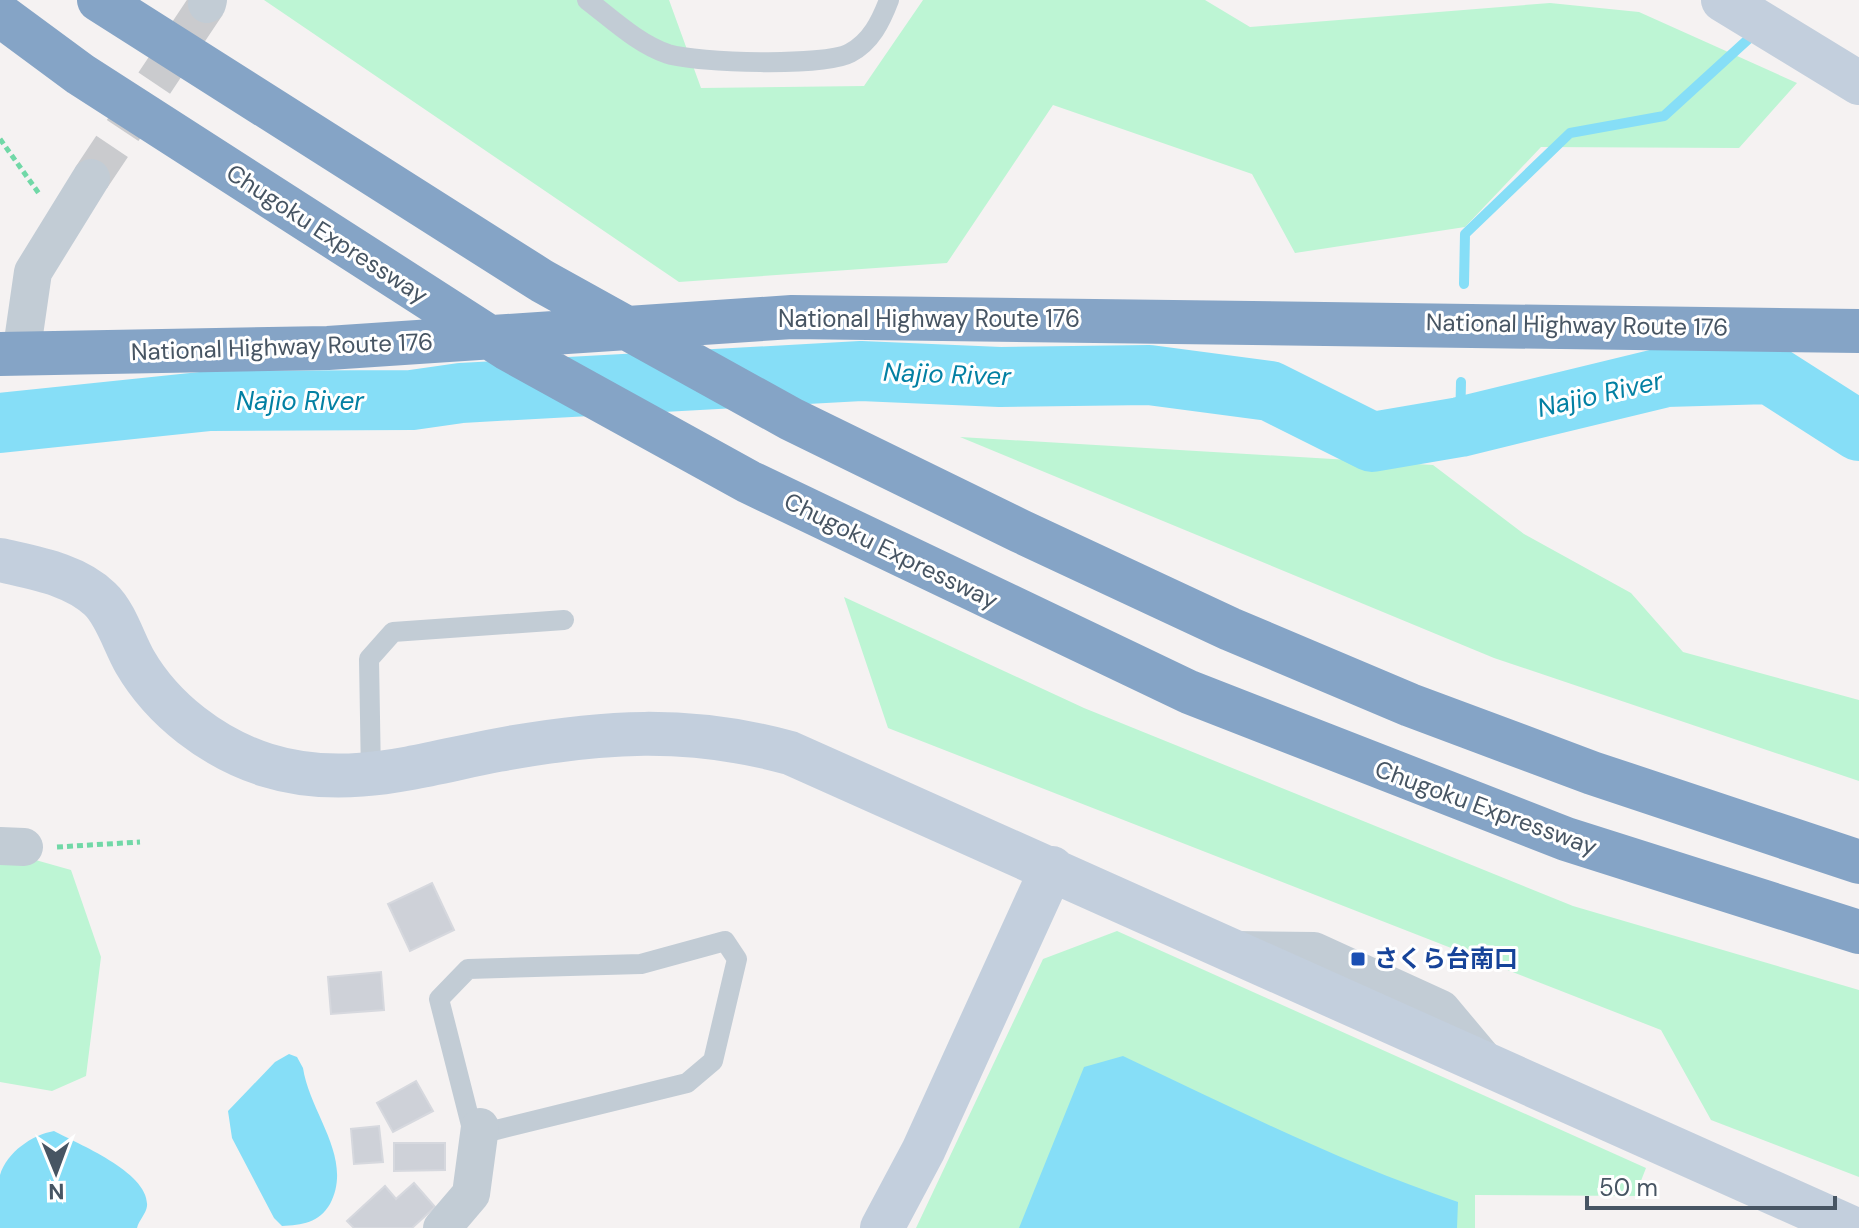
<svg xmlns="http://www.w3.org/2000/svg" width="1859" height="1228" viewBox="0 0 1859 1228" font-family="'DM Sans','Noto Sans JP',sans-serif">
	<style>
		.green { fill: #bdf5d4 }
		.water { fill: #86def7 }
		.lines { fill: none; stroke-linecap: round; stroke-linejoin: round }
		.stream { stroke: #86def7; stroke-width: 10 }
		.river { stroke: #86def7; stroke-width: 60 }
		.building { fill: #ced1d8; stroke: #d6d8de; stroke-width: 2 }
		.street-tunnel { stroke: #cacbce; stroke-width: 38; stroke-dasharray: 38 19; stroke-linecap: butt }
		.path { stroke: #71d8a7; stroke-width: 5; stroke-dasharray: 6 4; stroke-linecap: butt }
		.lane { stroke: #c2ccd5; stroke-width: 20 }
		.street { stroke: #c2ccd5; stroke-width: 38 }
		.secondary { stroke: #c3cfdd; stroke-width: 44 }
		.highway { stroke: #85a4c6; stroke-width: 44 }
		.transit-dot { fill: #1a4fb4; stroke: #fff; stroke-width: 3 }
		.labels { text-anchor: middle; stroke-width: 6; stroke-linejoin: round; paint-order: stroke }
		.street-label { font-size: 24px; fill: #475563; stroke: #fff }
		.transit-label { font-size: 24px; font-weight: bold; fill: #164399; stroke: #fff; text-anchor: start }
		.water-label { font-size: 26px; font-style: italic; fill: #0380a3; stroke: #fff }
	</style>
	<rect width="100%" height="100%" fill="#f5f2f2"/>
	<path class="green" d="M264 0H669L701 88 864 86 923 0H1205L1250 27 1550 3 1639 12 1797 83 1739 148 1541 147 1465 227 1295 253 1252 174 1053 105 947 263 679 282Z
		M960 437 1433 465 1524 534 1631 593 1683 652 1859 700V781L1494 658Z
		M844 597 1084 708 1573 906 1859 990V1177L1711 1120 1661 1030 888 728Z
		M32 859 71 870 101 957 86 1076 52 1091 0 1082V861Z
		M1117 931 1646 1168 1635 1196 1475 1195V1228H916L1043 959Z"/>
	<path class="water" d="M289 1054 297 1057 303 1068C310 1114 354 1158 330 1204 319 1223 302 1225 282 1226L274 1218 232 1138 228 1111 275 1062Z
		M1123 1056C1233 1108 1342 1163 1458 1202L1457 1228H1019L1084 1067Z
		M54 1131C78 1144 150 1173 147 1206 146 1214 139 1220 137 1228H0C0 1213 0 1190 0 1175 7 1152 32 1135 54 1131Z"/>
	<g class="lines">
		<path class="stream" d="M1464 284 1465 234 1570 133 1664 116 1755 33
			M1460 427 1461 382"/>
		<path class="river" d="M0 423 210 401 412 400 461 393 861 371 1000 377 1149 375 1270 391 1372 442 1460 427 1666 377 1770 374 1859 431"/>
	</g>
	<path class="building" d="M432 883 454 930 410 951 388 904Z
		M381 972 384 1010 331 1014 328 977Z
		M416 1081 433 1111 393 1132 377 1103Z
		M379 1126 383 1162 354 1164 351 1129Z
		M394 1143H445V1170L394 1171Z
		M414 1183 435 1207 412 1228H354L347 1221 385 1186 396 1199Z"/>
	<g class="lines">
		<path class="street-tunnel" d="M91 178 207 4"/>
		<path class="path" d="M0 139 40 195
			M57 847 140 842"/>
		<path class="lane" d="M587 0C612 19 638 44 668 54 698 63 824 67 850 53 871 42 881 21 889 0
			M371 776 369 659 393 632 564 620
			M725 941 737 959 713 1061 687 1083 496 1130 471 1125 439 999 468 969 641 964Z"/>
		<path class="street" d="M207 4 208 0
			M21 355 33 272 91 178
			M0 846 24 847
			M1236 950 1314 951 1441 1009 1488 1065
			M442 1228 471 1194 480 1127"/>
		<path class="secondary" d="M1723 0 1859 83
			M0 560C34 568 74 574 100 599 116 614 124 643 135 662 163 710 213 748 266 765 345 790 419 765 498 750 601 731 688 725 790 753L1852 1228
			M882 1228 923 1151 1052 868"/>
		<path class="highway" d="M99 0 542 281 791 419 1020 531 1230 629 1410 705 1592 773 1859 862
			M0 15 80 74 508 349 749 482 1189 692 1566 839 1859 932
			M0 354 328 348 792 317 1859 331"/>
	</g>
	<rect class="transit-dot" x="1350" y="951" width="16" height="16" rx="4"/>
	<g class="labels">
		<g class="street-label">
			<text transform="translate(327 234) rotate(33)" y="8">Chugoku Expressway</text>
			<text x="929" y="327">National Highway Route 176</text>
			<text transform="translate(1577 325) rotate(1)" y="8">National Highway Route 176</text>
			<text transform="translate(282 347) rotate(-2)" y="8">National Highway Route 176</text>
			<text transform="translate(891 551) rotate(26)" y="8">Chugoku Expressway</text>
			<text transform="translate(1486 808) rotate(20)" y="8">Chugoku Expressway</text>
		</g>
		<g class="transit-label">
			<text x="1374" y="967">さくら台南口</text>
		</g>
		<g class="water-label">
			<text transform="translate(947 374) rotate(2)" y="9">Najio River</text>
			<text transform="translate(1600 394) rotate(-13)" y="9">Najio River</text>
			<text x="300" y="410">Najio River</text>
		</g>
	</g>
	<g transform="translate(56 1172) rotate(179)" stroke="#ffffff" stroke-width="6" paint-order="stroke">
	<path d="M0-6L14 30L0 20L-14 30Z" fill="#475563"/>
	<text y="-12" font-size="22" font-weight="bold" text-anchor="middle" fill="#475563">N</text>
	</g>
	<path d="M1587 1196v12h248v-12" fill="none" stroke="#475563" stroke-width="4"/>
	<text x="1599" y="1196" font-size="24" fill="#475563" stroke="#ffffff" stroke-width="6" paint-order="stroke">50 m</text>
</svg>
